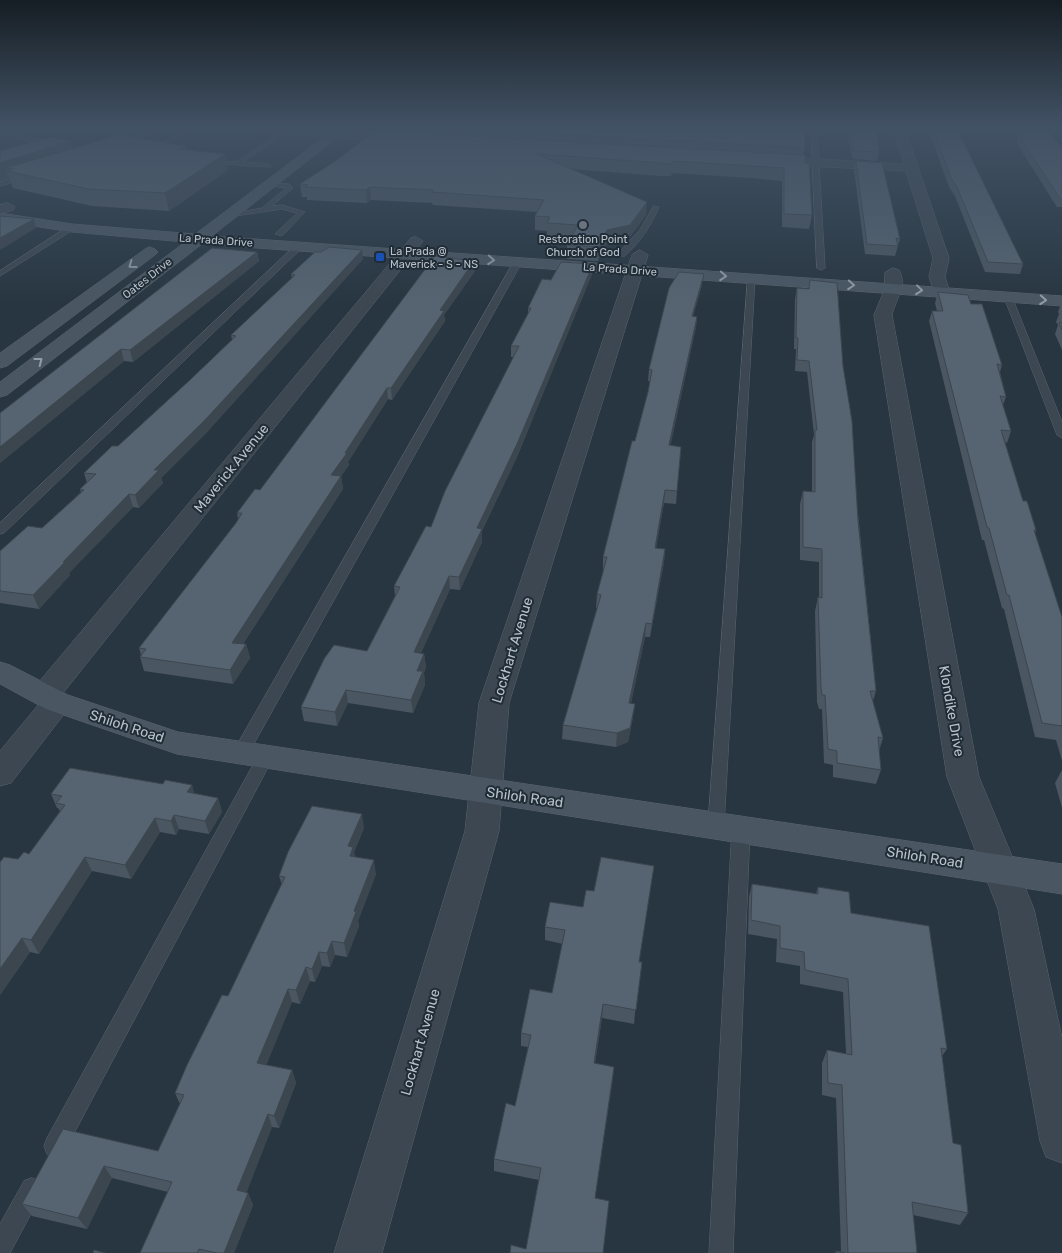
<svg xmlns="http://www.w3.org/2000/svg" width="1062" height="1253" viewBox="0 0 1062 1253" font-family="Rubik,sans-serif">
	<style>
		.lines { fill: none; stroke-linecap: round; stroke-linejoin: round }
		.lane-casing { stroke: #5a656e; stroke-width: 1 }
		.street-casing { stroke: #5a656e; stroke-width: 1 }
		.secondary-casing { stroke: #5a656e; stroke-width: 1 }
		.lane { fill: #3c4751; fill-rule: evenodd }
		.street { fill: #3c4751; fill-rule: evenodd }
		.secondary { fill: #4a5763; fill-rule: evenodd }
		.wall { fill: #4a5661 }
		.shaded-wall { fill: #3c464f }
		.building { fill: #566471; stroke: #3c464f }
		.oneway { stroke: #929da7 }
		.worship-dot { fill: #6b7280; stroke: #202c36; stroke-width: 2 }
		.transit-dot { fill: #1a4fb4; stroke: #202c36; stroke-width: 2 }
		.labels { text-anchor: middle; stroke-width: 4; stroke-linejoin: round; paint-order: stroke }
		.far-poi-label { font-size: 11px; fill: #b9c2cb; stroke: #202c36 }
		.far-street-label { font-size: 11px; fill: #b9c2cb; stroke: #202c36 }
		.street-label { font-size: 14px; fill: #b9c2cb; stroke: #202c36 }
	</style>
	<rect width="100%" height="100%" fill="#283641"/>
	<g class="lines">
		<defs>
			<path id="lane" d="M151 129H159L123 147 118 146Z
				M187 129H194L153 152 148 151Z
				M226 129H285L316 134H284L243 162 269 164 271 167 206 163 208 160 236 162 277 134Z
				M811 129H817L825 268 821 270 817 268Z
				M0 131 53 142 56 144 53 146 0 135Z
				M28 174 30 177 0 186V182Z
				M267 183 289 184 293 188 272 206 282 205 305 212 282 236 275 234 297 213 282 209 228 217 224 215 262 208 286 188 267 185Z
				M654 206 659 207C651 226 640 242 625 256H619V252L639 231Z
				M69 226 76 228 0 276V271Z
				M297 244 304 246 4 533 0 534V523Z
				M515 260 522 262 246 758H234L232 754 234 750Z
				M748 276 755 278 724 825 722 830 716 832 710 830 708 825Z
				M1008 294 1012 297 1062 422V438L1057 435 1004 297Z
				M265 752 271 754 273 758 63 1154 55 1157 47 1154 44 1146 47 1138 259 754Z
				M741 821 747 823 750 828 733 1253H709L732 828 735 823Z
				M32 1178 40 1181 43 1189 40 1197 10 1253H0V1224L24 1181Z"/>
			<path id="street" d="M893 129H905L949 258 945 277 950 293 948 297H936L929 277 933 258 906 171 768 164 762 160 768 156 904 164Z
				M313 131 403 137 409 140 403 143 309 136 307 134Z
				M8 203 15 207 13 210 0 214V205Z
				M416 237 423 241 421 244 63 693 68 695 72 702 68 709 11 783 0 786V751L39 704 34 702 30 695 34 688 411 238Z
				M640 250 648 255 509 703 499 831 382 1253H334L465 831 479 703 632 255Z
				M893 268 899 270C908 284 895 301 892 315L979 777 1034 909 1062 1038V1163L1046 1157 1040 1141 998 909 947 777 874 315 884 291 885 273Z"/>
			<path id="secondary" d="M335 129H348L212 236 1062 296V306L202 244 7 395 0 397V382L185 242 72 232 0 221V213L72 224 195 234Z
				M150 247 155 249 158 252 155 255 7 366 0 368V353L145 249Z
				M0 662 10 665 68 695 178 732 1062 864V894L177 754 46 709 0 684Z"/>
		</defs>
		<use href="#lane" class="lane-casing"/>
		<use href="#street" class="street-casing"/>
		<use href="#secondary" class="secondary-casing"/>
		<use href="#lane" class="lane"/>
		<use href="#street" class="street"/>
		<use href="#secondary" class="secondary"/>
	</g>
	<path class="wall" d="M387 129H804L805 148 803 155 805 163 812 215 809 229 782 227V181L751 178 672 173 671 176H661L571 169 646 215 629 238 606 244 598 261 567 259V245L571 239 547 237V231L535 230V216L537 212 433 205 432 203 371 200 367 203 307 200V197H302L300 184 388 132Z
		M847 129H875L879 152 877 161 853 159 846 132Z
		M930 129H957L1023 264 1020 274 985 272 955 196 949 187 929 132Z
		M1023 131 1062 148V207H1057L1016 142 1018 135H1022Z
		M71 141 73 148 187 150 228 170 169 211 92 206 13 188 9 178 0 181V151Z
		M856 161 900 239 895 256 865 254 854 170Z
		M257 252 259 261 133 362 124 361 0 463V413Z
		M363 259 207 432 161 478 163 483 139 508 133 507 69 573 70 575 39 609 0 603V551L42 528 81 492 80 489 87 483 84 473 118 446 190 380 232 340 231 335 292 278 291 274Z
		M474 261 475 271 444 315 445 321 392 400 388 399 360 443 348 462 349 465 341 476 343 489 243 644H246L250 658 233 684 144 671 140 657 141 655 139 648 236 523 238 519 237 513 260 490Z
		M593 264 592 274 517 457 482 531V542L460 590 450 589 421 653 424 654 426 667 424 673 425 685 413 713 348 703 337 726 304 721 301 707 367 651 395 596 394 586 431 527 514 357H511V346L528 315V308L551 280Z
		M810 280 843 366 876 691 873 701 883 738 879 751 881 770 876 784 833 777V765L824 763 822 709H819L817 702 815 611 818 597 819 598V562L800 560V504L803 491 812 492V442L814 435 807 372 795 371 796 349H794L795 299 797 288 809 289Z
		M702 285 693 316 697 317 696 327 670 446 681 447 676 504 664 503 656 548 665 549 664 562 650 637H645L631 703 633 717 628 742 616 747 562 739 563 725 598 608H596L597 594 604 570H603V557L648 392 650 381H648L649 369Z
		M938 292 971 304 1002 365 1000 372 1006 397 1003 405 1011 431 1007 443 1005 442 1023 501 1036 530 1035 534 1062 617V761L1056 740 1035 737 1004 609 1002 608 984 540H982L929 321 932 311H937L935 303Z
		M1062 301V350L1055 334 1058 325 1056 322 1059 314 1058 312Z
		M1062 770V808L1055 783Z
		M163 784 192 785 194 794 218 798 222 812 209 834 179 829 176 835 160 832 131 879 92 871 39 954 30 952 0 995 18 859 29 854 60 811 58 808H57L51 794Z
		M364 828 354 852 355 857 376 874 358 921 359 926 347 957 335 955 330 967 322 966 315 982 310 981 300 1004 292 1002 266 1065 292 1070 296 1083 279 1128 272 1127 246 1192 248 1193 253 1205 234 1253H140L168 1192 112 1178 87 1229 32 1216 22 1204 63 1129 158 1151 180 1104 175 1093 228 996 282 885 279 876Z
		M752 884 816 894 818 887 851 913 947 1049 942 1056 953 1143 968 1213 960 1225 913 1215 917 1253H835L836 1251 841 1252 836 1098 822 1095V1063L827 1050 846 1054 843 992 800 984V966L776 962 777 939 748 934 749 897Z
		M550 902 640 962 634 1024 602 1018 595 1063 613 1080 526 1249 539 1180 494 1171V1159L515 1106 528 1047 521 1046V1033L552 993 563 944 545 940V927Z"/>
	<path class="shaded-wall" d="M71 141 75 157 13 169 6 168 9 178 0 181V163Z
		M186 146 189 162 178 149Z
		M225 154 228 170 169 211 165 193Z
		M370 187 371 200 367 203 366 190Z
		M647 202 646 215 629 238 606 244 598 261 599 247 607 230Z
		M34 219 36 228 0 250V238Z
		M362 250 363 259 207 432 161 478 163 483 139 508 135 495 154 470Z
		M257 252 259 261 133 362 130 350Z
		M474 261 475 271 444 315 445 321 392 400 391 388 440 310Z
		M593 264 592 274 517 457 482 531V542L460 590 459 577 477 528Z
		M704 274 702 285 690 327 692 316Z
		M697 317 696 327 668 458 669 445Z
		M121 349 124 361 0 463V447Z
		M387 388 388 399 348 462 349 465 333 488 331 475 358 431Z
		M341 476 343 489 235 656 232 643Z
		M665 490 664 503 653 561 655 548Z
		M129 494 133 507 69 573 70 575 39 609 33 595 63 562Z
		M665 549 664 562 650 637 652 624Z
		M449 576 450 589 415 666 414 652Z
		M646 623 645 637 628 717 629 703Z
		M246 644 250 658 233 684 230 670Z
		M424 654 426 667 424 673 425 685 413 713 411 700 417 671Z
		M346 690 348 703 337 726 335 712Z
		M635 704 633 717 628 742 616 747 617 733Z
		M192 785 196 799 187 792Z
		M218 798 222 812 209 834 205 821Z
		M362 814 364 828 354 852 356 861 352 870 348 846Z
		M174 815 179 829 176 835 171 821Z
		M155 818 160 832 131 879 125 865Z
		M85 857 92 871 39 954 31 940Z
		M374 860 376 874 358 921 359 926 347 957 344 943 354 911Z
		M22 938 30 952 0 995V969Z
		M332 941 335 955 330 967 327 953Z
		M319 952 322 966 315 982 312 969Z
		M306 967 310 981 300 1004 296 990Z
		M288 989 292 1002 262 1076 257 1063Z
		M603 1004 602 1018 593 1076 594 1063Z
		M614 1067 613 1080 593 1210 595 1198Z
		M292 1070 296 1083 279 1128 274 1116Z
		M268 1114 272 1127 243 1202 237 1190Z
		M104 1166 112 1178 87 1229 78 1218Z
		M248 1193 253 1205 234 1253H224Z"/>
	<path class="building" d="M465 129H804L805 148Z
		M849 129H875L877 135 879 152 854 151Z
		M933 129H957L1023 264 988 262 957 187 951 178Z
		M375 131 805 155V163H809L812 215 784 214V168L753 166 673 161 672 164 662 163 537 154 647 202 630 225 607 230 599 247 567 245 578 225 547 223 550 217 535 216 544 200 432 192 433 190 370 187 366 190 305 187 308 185 300 184 337 160Z
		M1023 131 1049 132 1062 148V198H1060L1018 135H1025Z
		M119 135 186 146 178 149 225 154 165 193 88 189 7 171 13 169 6 168Z
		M50 137 71 141 0 163V151Z
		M856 161 882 163 900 239 896 238 898 246 867 244Z
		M0 216 34 219 0 238Z
		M329 247 362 250 205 420 154 470H159L135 495 129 494 63 562H65L33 595 0 591V551L28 526 42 528 84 490 80 489 96 474 84 473 112 446H118L190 380 236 336 231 335 295 275 291 274 315 252H321Z
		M212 248 257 252 130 350 121 349 0 447V413Z
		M435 256 474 261 440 310 444 311 391 388H387L345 453H347L331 475 341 476 232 643 246 644 230 670 140 657 146 649 139 648 236 523 242 513H237L255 489 260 490Z
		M561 262 593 264 517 444 477 528 482 529 459 577 449 576 414 652 424 654 417 671H423L411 700 346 690 335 712 301 707 324 659 334 645 367 651 400 587 394 586 426 526 431 527 445 491 519 346H511L531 308H528L542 279 551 280Z
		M679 272 704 274 692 316 697 317 669 445 681 447 677 491 665 490 655 548 665 549 652 624 646 623 629 703 635 704 630 728 617 733 563 725 601 595 597 594 607 557H603L632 441H635L648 392 652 370 649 369 669 288Z
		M810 280 837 283 843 366 852 421 858 521 876 691H870L883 738 878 737 881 770 837 763V751L828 749 825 695H822L821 688 818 597 822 598V549L803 547V491L815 492V430H817L809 361 797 360 798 338H796L797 288 809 289Z
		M938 292 968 295 971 304H982L1002 365 997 364 1006 397 1000 396 1011 431 1001 430 1023 501H1027L1036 530H1034L1062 617V726L1042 723 1009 595H1007L989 528 987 527 932 311H943Z
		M1059 323H1062V330Z
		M70 768 163 784 165 780 192 785 187 792 218 798 205 821 174 815 171 821 155 818 125 865 85 857 31 940 22 938 0 969V862L4 857 18 859 24 852 29 854 65 805 56 803 62 796 51 794Z
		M312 806 362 814 348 846 353 847 350 856 374 860 354 911 356 912 344 943 332 941 327 953 319 952 312 969 306 967 296 990 288 989 257 1063 292 1070 274 1116 268 1114 237 1190 248 1193 224 1253H217L199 1249 197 1253H140L172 1182 104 1166 78 1218 22 1204 63 1129 158 1151 184 1095 175 1093 187 1065 222 995 228 996 285 877 279 876 288 852Z
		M601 857 654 866 639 962H642L636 1010 603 1004 594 1063 614 1067 595 1198 609 1201 603 1253H510L511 1245 526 1249 541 1168 494 1159 506 1103 515 1106 531 1035 521 1033 530 989 552 993 565 930 545 927 550 902 583 907 586 890 594 891Z
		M752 884 818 894V887L849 892 851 913 929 926 947 1049 941 1048 953 1143 961 1145 968 1213 912 1202 917 1253H848L842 1085 828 1083 827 1050 852 1055 848 979 805 970 804 952 780 948V926L751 920Z
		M94 1250 105 1253H93Z
		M836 1251 845 1253H837Z"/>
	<defs><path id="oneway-chevron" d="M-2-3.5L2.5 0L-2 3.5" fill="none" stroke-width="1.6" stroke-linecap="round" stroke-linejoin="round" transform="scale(1.25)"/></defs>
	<g class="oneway">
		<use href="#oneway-chevron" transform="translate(491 260) rotate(4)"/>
		<use href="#oneway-chevron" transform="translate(132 265) rotate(144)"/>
		<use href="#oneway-chevron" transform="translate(723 276) rotate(4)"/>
		<use href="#oneway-chevron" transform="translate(851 285) rotate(4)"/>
		<use href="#oneway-chevron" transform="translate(919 290) rotate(6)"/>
		<use href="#oneway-chevron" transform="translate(1043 300) rotate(4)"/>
		<use href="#oneway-chevron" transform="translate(39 361) rotate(-38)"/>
	</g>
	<linearGradient id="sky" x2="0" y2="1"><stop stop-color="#161e24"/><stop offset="0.42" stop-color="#425265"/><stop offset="1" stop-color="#425265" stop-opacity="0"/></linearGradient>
	<rect width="1062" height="304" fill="url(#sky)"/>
	<circle class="worship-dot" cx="583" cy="225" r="5"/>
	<rect class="transit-dot" x="375" y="252" width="10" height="10" rx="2.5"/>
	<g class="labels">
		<g class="far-poi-label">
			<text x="583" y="243">Restoration Point<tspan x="583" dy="13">Church of God</tspan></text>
			<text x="390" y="255" text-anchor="start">La Prada @<tspan x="390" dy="13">Maverick - S - NS</tspan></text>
		</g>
		<g class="far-street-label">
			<text transform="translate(216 240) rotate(4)" y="4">La Prada Drive</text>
			<text transform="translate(620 269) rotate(4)" y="4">La Prada Drive</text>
			<text transform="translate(147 278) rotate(-38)" y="4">Oates Drive</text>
		</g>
		<g class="street-label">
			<text transform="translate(231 468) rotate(-51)" y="5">Maverick Avenue</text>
			<text transform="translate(512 650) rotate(-73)" y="5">Lockhart Avenue</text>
			<text transform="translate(952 711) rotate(80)" y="5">Klondike Drive</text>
			<text transform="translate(127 726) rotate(18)" y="5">Shiloh Road</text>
			<text transform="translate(525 797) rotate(8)" y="5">Shiloh Road</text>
			<text transform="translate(925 857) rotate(9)" y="5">Shiloh Road</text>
			<text transform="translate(420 1042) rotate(-74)" y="5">Lockhart Avenue</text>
		</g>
	</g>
</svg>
